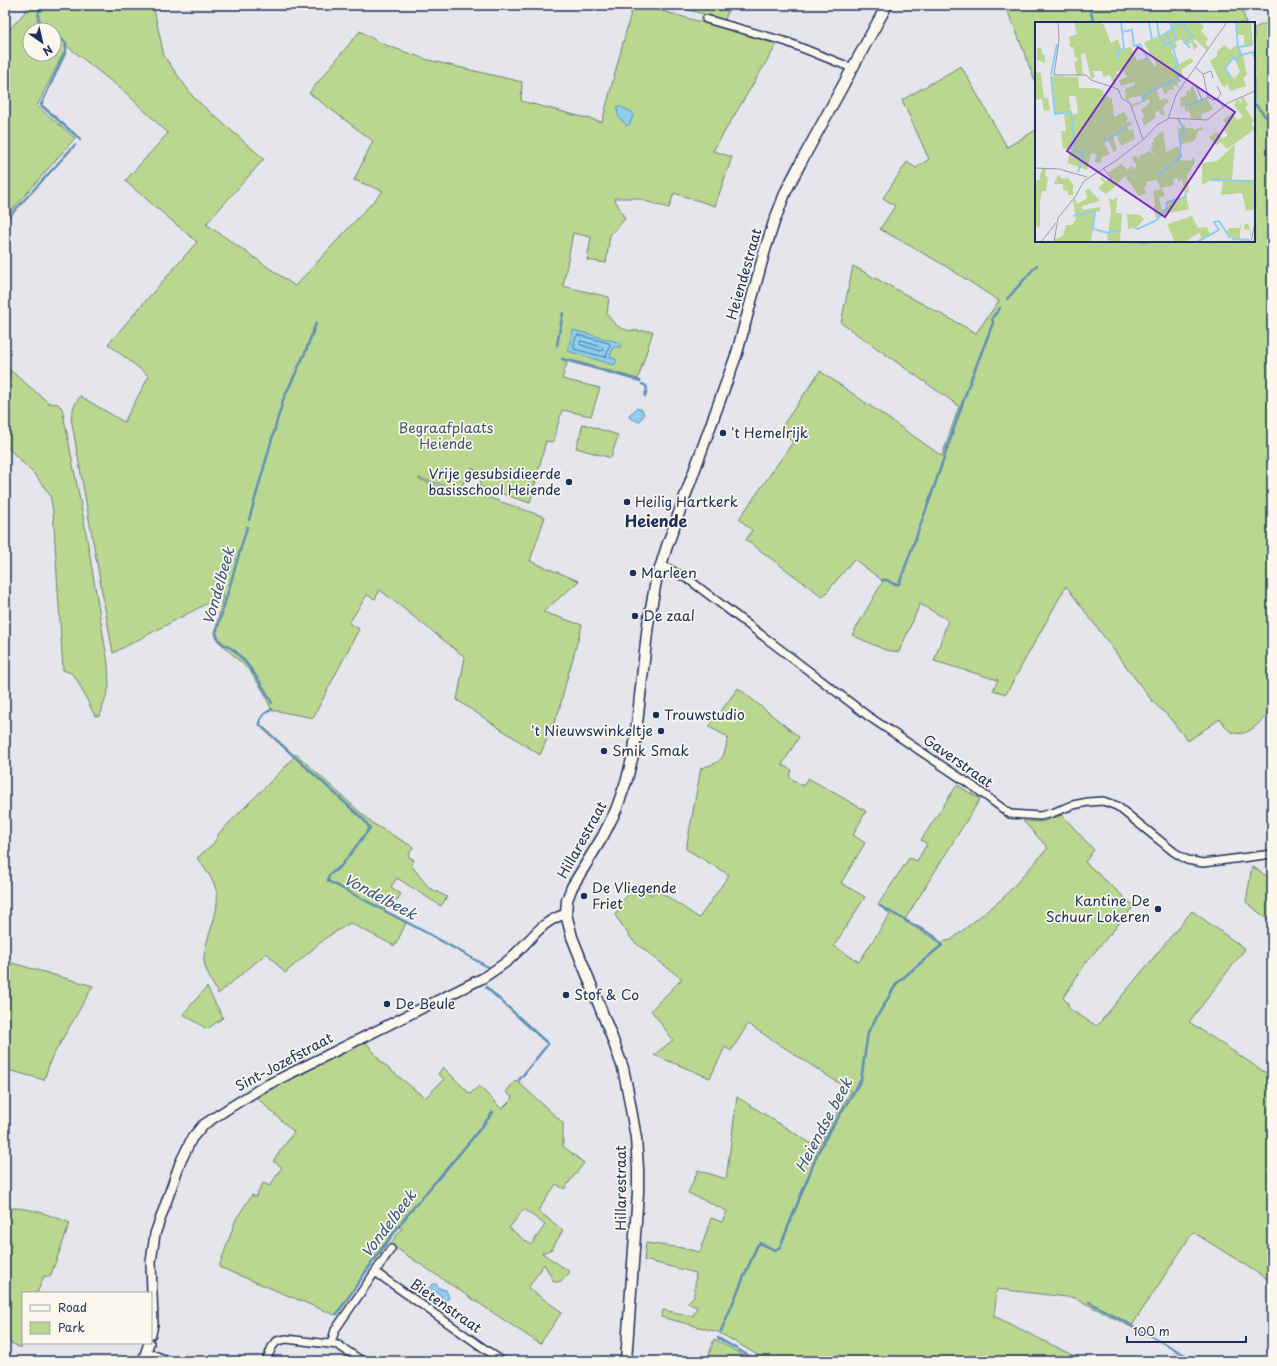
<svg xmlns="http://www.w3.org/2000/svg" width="1277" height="1366" viewBox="0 0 1277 1366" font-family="'Playpen Sans',sans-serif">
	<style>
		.green { fill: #bad78f; stroke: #6a8376; fill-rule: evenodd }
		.water { fill: #8ecff0; stroke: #608fb6 }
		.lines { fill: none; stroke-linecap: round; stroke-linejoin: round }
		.shore { stroke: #496f98; stroke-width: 1 }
		.stream { stroke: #608fb6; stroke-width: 2.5 }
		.minor-casing { stroke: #1b2f5e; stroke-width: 10 }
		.tertiary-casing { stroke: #1b2f5e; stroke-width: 12 }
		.secondary-casing { stroke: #1b2f5e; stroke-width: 13 }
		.minor { stroke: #fbf7ec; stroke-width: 7 }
		.tertiary { stroke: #fbf7ec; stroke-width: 9 }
		.secondary { stroke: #fbf7ec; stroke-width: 10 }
		.poi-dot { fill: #1b2f5e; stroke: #fbf7ec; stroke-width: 1.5 }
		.labels { text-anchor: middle; stroke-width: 3.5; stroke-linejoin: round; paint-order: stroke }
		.street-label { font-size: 14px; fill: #1b2f5e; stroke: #fbf7ec }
		.park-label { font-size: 14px; fill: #43596a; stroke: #fbf7ec }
		.poi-label { font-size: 14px; fill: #1b2f5e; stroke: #fbf7ec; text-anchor: start }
		.water-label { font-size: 15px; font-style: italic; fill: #385782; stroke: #fbf7ec }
		.quarter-label { font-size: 16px; font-weight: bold; fill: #1b2f5e; stroke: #fbf7ec }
		.inset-river { fill: none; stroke: #8ecff0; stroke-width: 2 }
		.inset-road { fill: none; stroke: #959cb3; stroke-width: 1 }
		.view { fill: #7b2cbf; fill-opacity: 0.15; stroke: #7b2cbf; stroke-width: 2 }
		.inset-edge { fill: none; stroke: #1b2f5e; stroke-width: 2 }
	</style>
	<rect width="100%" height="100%" fill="#e6e5ec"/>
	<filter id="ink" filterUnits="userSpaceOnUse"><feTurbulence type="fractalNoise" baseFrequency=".025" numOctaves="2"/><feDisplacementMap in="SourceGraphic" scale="8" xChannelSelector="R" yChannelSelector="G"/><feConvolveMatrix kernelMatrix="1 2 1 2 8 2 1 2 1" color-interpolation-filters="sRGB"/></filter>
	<g filter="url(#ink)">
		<path class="green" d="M30 5H153L164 56 194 98 264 159 206 224 295 286 383 191 354 180 373 141 309 93 360 31 380 43 428 60 522 82 521 101 602 122 633 5H642L777 44 713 151 732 157 715 206 674 193 669 208 635 198H614L625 219 610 235 606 263 587 260 591 237 573 233 563 286 609 297 607 314C620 335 632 330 653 331L638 379 568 359 562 379 600 388 591 416 562 410 553 442 546 441 530 503 479 486 483 473 471 468 460 490 419 478 418 479 462 494 464 489 545 517 530 561 579 581 543 612 582 625 571 665 566 682 559 711 540 755 457 700 465 657 380 590 375 599 367 595 349 623 359 629 313 718 278 711H272L264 692 250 671 217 640 215 633 223 595 113 653 71 418 74 406 80 396 124 422 149 376 108 344 197 242 125 181 168 133 126 93 67 46 37 106 75 138 5 218V34L20 18ZM30 30H54V54H30Z
			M671 5H730L725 20Z
			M1005 5H1241L1246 23H1036V84L1016 31Z
			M1272 21V710C1261 720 1247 741 1230 731 1226 729 1223 722 1220 719L1188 741 1168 716 1152 701 1066 586 1006 694 993 690 998 680 934 661 948 620 920 604 899 652 885 650 852 635 883 581 854 559 823 597 746 540 752 530 739 519 793 442 779 431 820 371 942 456 959 406 841 323 853 266 976 333 999 301 944 265 880 229 895 206 883 198 907 162 916 168 929 159 902 100 961 66 1007 147 1036 130V241H1254V28Z
			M5 366 49 403 58 404 62 408 84 521 108 664 109 687 100 716H95L77 680 71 673 63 670 53 511 50 495 37 477 5 445Z
			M583 424 618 435 611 458 576 448Z
			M738 688 799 737 782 765 792 770 789 777 803 786 808 778 866 811 853 835 865 843 841 883 865 897 834 946 859 962 890 914 878 905 909 858 917 861 927 844 921 840 957 785 980 799 904 921 940 942 951 940 1003 898 1048 848 1023 821 1041 822 1062 815 1094 850 1085 862 1134 906 1087 961 1063 998 1068 1003 1069 1009 1097 1026 1192 911 1245 949 1189 1022 1266 1073 1272 1066V1282L1193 1232 1131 1327 1075 1298 997 1289 994 1316 1084 1361H768L718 1332 661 1317 663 1310 693 1316 697 1307 687 1303 694 1296 696 1273 644 1260 646 1243 682 1248 700 1252 711 1218 722 1222 727 1211 688 1193 698 1170 726 1179 737 1097 818 1148 821 1140 851 1091 748 1024 731 1051 725 1047 710 1078 654 1055 673 1040 651 1010 682 979 633 941 615 915 621 906 619 904 631 892 637 896 642 889 652 895 656 889 699 918 729 875 686 849 701 768C724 761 723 760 728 737L709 727Z
			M296 754 372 823 413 847 408 856 414 860 411 865 429 888 447 897 441 906 397 878 391 887 401 894 397 900 391 897 384 911 406 923 395 946 350 923 327 937 285 973 267 953 218 994C213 983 203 969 204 957 205 947 208 938 211 929 222 894 219 887 197 858L214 843 219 833 288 764Z
			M1252 866 1272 880V923L1246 902Z
			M5 961 93 986 51 1059 44 1080 5 1069Z
			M207 987 223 1018 207 1029 183 1014Z
			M366 1042 382 1063 425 1098 444 1079 438 1074 443 1067 470 1094 479 1086 502 1109 513 1098 506 1092 516 1080 563 1123V1146L584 1163 564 1189 556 1184 538 1211 563 1230 552 1249 542 1253 570 1272C565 1278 561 1283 554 1282L544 1264 528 1288 562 1312 540 1344 390 1244 402 1228 400 1226 335 1315 219 1267 236 1219 252 1195 256 1197 263 1183 270 1186 282 1167 273 1161 294 1132 256 1097 318 1065ZM524 1209 545 1225 531 1245 509 1228Z
			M5 1208C30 1207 47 1214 70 1223L50 1277 44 1276 37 1293H23V1342L21 1348 5 1340Z
			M714 1339 754 1361H707Z"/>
		<path class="water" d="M618 106 630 111 634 114 629 125 627 126C619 117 618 119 617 107Z
			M573 330 621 343 620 347H613L610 357 617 360 614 365 568 351Z
			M637 408 642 410 644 415 639 422 630 418 629 415Z
			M433 1284H436L439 1288 446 1290 449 1298 447 1300H442L440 1294 435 1292 427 1293 426 1291Z"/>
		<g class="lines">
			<path class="shore" d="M578 335 609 343 610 345 606 357H604L574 349C573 345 575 337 578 335Z
				M581 341 602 347 603 350 601 351 581 345 580 344Z"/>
			<path class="stream" d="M40 5 38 19 50 30
				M1089 5 1094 23
				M54 33 66 43V51L41 105 80 139V140
				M1254 103 1272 124
				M5 221 75 145
				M1007 299 1037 265
				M557 345 563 313
				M562 359 640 381
				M642 384 646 386 647 389 645 396
				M249 520 283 400 305 353 316 323
				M247 527 216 633C219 646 228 644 236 652 251 667 262 684 272 703
				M882 580H887C891 583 894 585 899 584L931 496 968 387 993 323 992 318 1000 308
				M272 709C266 713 259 716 260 725L364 820 370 828 341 866 329 875 328 881 429 934 488 967
				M486 987 548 1044 519 1080
				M1089 1302 1196 1361
				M337 1314C356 1287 374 1258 394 1232 426 1190 462 1154 493 1112
				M721 1331 757 1246 760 1243 775 1250 780 1247 817 1155 825 1139 861 1080 868 1032 897 983 942 945 934 936 880 906
				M718 1338 758 1361"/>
			<defs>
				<path id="minor" d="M706 19 787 42 852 68
					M661 564 692 582 868 716 974 787 1010 814 1040 816 1052 813 1073 805 1088 802 1103 801 1117 806 1174 852 1187 860 1203 863 1272 854
					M375 1272 391 1249
					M331 1344 335 1330 375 1272 502 1361
					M147 1352 169 1361
					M266 1361 272 1347 277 1341 286 1339 338 1345 362 1361"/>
				<path id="tertiary" d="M151 1334 153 1324 151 1262 155 1234 180 1163 192 1138 203 1125 229 1108 263 1087 483 978C493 971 504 965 513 956 531 940 542 920 566 914
					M143 1361 149 1343"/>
				<path id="secondary" d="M626 1361 638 1193V1169L636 1138 628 1092 623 1068 611 1035 572 937 566 914 567 900 572 887 603 836 616 810 627 779 634 751 648 624 656 581 667 546 737 353 765 250 774 222 786 191 800 164 887 5"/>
			</defs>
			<use href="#minor" class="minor-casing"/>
			<use href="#tertiary" class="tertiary-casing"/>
			<use href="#secondary" class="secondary-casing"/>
			<use href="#minor" class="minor"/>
			<use href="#tertiary" class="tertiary"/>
			<use href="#secondary" class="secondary"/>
		</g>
	</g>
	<g class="poi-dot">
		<circle cx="723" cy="433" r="4"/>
		<circle cx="569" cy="482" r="4"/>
		<circle cx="627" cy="502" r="4"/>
		<circle cx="633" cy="573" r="4"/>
		<circle cx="635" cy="616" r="4"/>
		<circle cx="656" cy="715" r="4"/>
		<circle cx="661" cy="731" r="4"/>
		<circle cx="604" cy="751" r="4"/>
		<circle cx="584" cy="896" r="4"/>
		<circle cx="1158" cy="909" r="4"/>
		<circle cx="566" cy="995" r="4"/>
		<circle cx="387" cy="1004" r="4"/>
	</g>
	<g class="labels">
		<g class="street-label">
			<text transform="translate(744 274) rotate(-74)" y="5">Heiendestraat</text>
			<text transform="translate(958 761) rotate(35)" y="5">Gaverstraat</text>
			<text transform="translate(582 840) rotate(-61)" y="5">Hillarestraat</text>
			<text transform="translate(284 1062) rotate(-28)" y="5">Sint-Jozefstraat</text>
			<text transform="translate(621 1188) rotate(-90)" y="5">Hillarestraat</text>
			<text transform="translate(446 1306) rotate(35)" y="5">Bietenstraat</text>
		</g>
		<g class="park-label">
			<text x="446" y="433">Begraafplaats<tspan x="446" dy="16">Heiende</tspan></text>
		</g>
		<g class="poi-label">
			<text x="731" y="438">'t Hemelrijk</text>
			<text x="561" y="479" text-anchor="end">Vrije gesubsidieerde<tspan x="561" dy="16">basisschool Heiende</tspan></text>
			<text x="635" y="507">Heilig Hartkerk</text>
			<text x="641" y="578">Marleen</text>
			<text x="643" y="621">De zaal</text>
			<text x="664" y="720">Trouwstudio</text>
			<text x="653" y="736" text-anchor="end">'t Nieuwswinkeltje</text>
			<text x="612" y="756">Smik Smak</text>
			<text x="592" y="893">De Vliegende<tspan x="592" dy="16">Friet</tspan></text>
			<text x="1150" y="906" text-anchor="end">Kantine De<tspan x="1150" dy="16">Schuur Lokeren</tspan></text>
			<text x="574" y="1000">Stof &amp; Co</text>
			<text x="395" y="1009">De Beule</text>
		</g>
		<g class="water-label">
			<text transform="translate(219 586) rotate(-74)" y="5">Vondelbeek</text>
			<text transform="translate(380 897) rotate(28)" y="5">Vondelbeek</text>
			<text transform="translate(824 1125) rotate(-62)" y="5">Heiendse beek</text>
			<text transform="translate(389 1224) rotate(-53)" y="5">Vondelbeek</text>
		</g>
		<g class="quarter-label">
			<text x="656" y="527">Heiende</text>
		</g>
	</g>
	<g transform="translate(1035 22)">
		<rect width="220" height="220" fill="#e6e5ec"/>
		<path d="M39 0H65L69 3 76 21 83 17 86 27 96 25 102 39 112 35 120 45 122 43 109 21 137 7 136 0H165L169 5 166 9 173 17 170 22 174 25 172 29 160 17 158 19 163 24 159 28 157 21 150 23 146 17 140 20 142 25 136 28 143 43 155 36 159 39 146 48 149 55 144 56 140 48 144 56 147 60 145 59 142 61 145 67 141 63 138 64 139 68 135 67 130 73 127 65 121 67 125 78 131 76 134 80 128 85 130 93H126L124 89 120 90 121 95 109 104 107 97 110 95 106 88 115 80 114 77 97 85 96 83 108 78 107 74 94 76V79L91 78 90 67 100 63 99 60 86 64 84 58 92 55 88 48 81 50 82 54 80 55 81 62 79 64 75 53 69 55 67 49H58L60 55 56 57 50 31 46 32 48 53 42 54 39 40 42 39V35H40L38 25H35L34 15 42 12ZM205 0H216L218 23 209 24V13H202V1ZM203 22 208 33 212 53 208 56 211 64 196 69 192 62 190 65 187 63 175 39 182 34V30L189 23 195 28ZM199 35 205 50 199 57 191 46ZM2 26H7V32L10 33V41L2 38V49ZM0 50 6 51 9 76H13L15 88 9 89 7 77 0 78ZM16 54 43 55 44 66H60L68 68 69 74 64 76 72 74 77 77 79 95 89 90 93 96 91 101 95 99 98 102 92 105 94 108 98 107 100 117 86 124 81 112 78 114 82 127 79 130 73 119 69 120 75 132 67 135 66 141 60 140 61 132 56 131 52 148 32 141 36 128 28 126 26 109H31L29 92H20ZM41 74 43 92H36L34 74ZM158 64 164 80 172 77 178 87 166 93 167 98 156 96 154 89 151 90 149 84 146 86 145 76 151 74 152 68 156 69 155 66ZM208 74 213 83 210 85 219 99 216 102 220 107 192 127 186 120 181 123 174 115 182 110 188 117 193 113 188 107 193 103 188 98 198 91 202 98 208 95 199 83 203 77 205 81 207 80 205 75ZM149 102 151 106H158L159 108 167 105 168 108H164L159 119 146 122 142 103 145 107ZM128 109 131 130 143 124 146 135 144 138 155 139 159 135 160 140 152 154 154 170 150 172 147 157 144 160 142 156 138 158 139 163 127 166 130 174 124 176 127 188 133 185 131 180 151 175 154 187 129 192 122 198 118 188 120 182 118 169 126 167 122 158 111 160 112 163 109 165 111 172 104 174 90 154 82 162 73 151 86 142 93 148 97 143 98 147 102 144 97 136 101 133 105 138 104 134 115 129 120 134 115 127 118 124 116 120H120L118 117ZM200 122 197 159H220V188H211L207 171 186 173 188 159 176 158 167 163V141L182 139ZM7 147H11L10 154 13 155 11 169H7L5 178V205L0 204V158H4ZM23 153 28 157 33 156 38 162V173H33V169L28 168V162H19ZM67 155 71 159 76 156 82 163 71 172 63 166 69 161 65 156ZM54 167 65 179 47 184 48 188 65 185V189L60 190 56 220H20V217L28 214 31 203H37L41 197 38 179 40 177 42 182 52 176 50 168ZM82 175 81 191H87L85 220 72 218 76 190 74 176 78 178ZM92 192 105 193 109 197 102 205 93 207ZM157 194 163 206 172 205 175 213 167 217 164 211 149 220H140L132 202ZM205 200 206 207H209L210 202H213L216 209 215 217H206H215V208L205 207V217L196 216 192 209 194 206H205Z" fill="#bad78f" fill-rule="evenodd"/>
		<path class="inset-river" d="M114 0 117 18M122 0 124 14H126L130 23 135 21 138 26 143 43 140 46 144 56M135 0 141 19M201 0 203 25M87 10 97 8 99 24 105 22 114 39M138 25 131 11 147 1 158 14 150 20 155 26M206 33 218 30 220 38M84 37 82 30 89 26 86 0M16 53 22 22M16 54 20 92 36 90 40 129 49 132 43 150M196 56 190 46 199 35 201 38 206 33 203 25 217 23M109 80 107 74 143 56M150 84 168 78M143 96 150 111 144 112 146 127M69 120 92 105M139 141 146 135 145 127M122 154 138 142M176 158 220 159M132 180 151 175 150 172M38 194 60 189 58 207 73 211 86 208M99 206 103 207 122 198 132 185 131 180M197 217 215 218M162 220 184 208 179 200 184 199 195 216"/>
		<path class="inset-road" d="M23 0 24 18 19 53H51L56 58 83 67 87 77 95 81 108 117M161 46 168 52 173 75 178 78 183 76 188 84M168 52 176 49 178 56M161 64 167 78 174 75M182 64 186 72 183 76M134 96 172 98 193 81 220 69M0 146 24 147 52 155M69 147 77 157M6 220 21 201M19 220 23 196 40 175 49 159 82 138 110 116 122 103 133 97 141 73 192 0M216 220 220 201"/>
		<path class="view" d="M103 25 200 90 130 195 32 129Z"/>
		<rect width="220" height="220" class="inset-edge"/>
	</g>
	<rect width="1277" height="1366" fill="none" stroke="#fbf7ec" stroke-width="20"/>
	<rect x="10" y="10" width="1257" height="1346" fill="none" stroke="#1b2f5e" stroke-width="1.5" filter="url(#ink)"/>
	<rect x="22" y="1292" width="130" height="52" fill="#fbf7ec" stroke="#a1a7b3"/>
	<rect x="30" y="1305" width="20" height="6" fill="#fbf7ec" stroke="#a1a7b3"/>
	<text x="58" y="1312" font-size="12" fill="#1b2f5e">Road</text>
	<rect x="30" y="1322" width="20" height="12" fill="#bad78f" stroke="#a1a7b3"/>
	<text x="58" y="1332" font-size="12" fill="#1b2f5e">Park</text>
	<g transform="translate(42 42) rotate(146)"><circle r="19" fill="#fbf7ec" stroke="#a1a7b3"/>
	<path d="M0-3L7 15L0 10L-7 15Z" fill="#1b2f5e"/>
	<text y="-6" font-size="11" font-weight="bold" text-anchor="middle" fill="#1b2f5e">N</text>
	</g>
	<path d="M1127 1336v6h119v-6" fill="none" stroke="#1b2f5e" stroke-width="2"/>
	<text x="1133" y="1336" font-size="12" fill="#1b2f5e" stroke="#fbf7ec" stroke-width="3" paint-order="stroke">100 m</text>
</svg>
